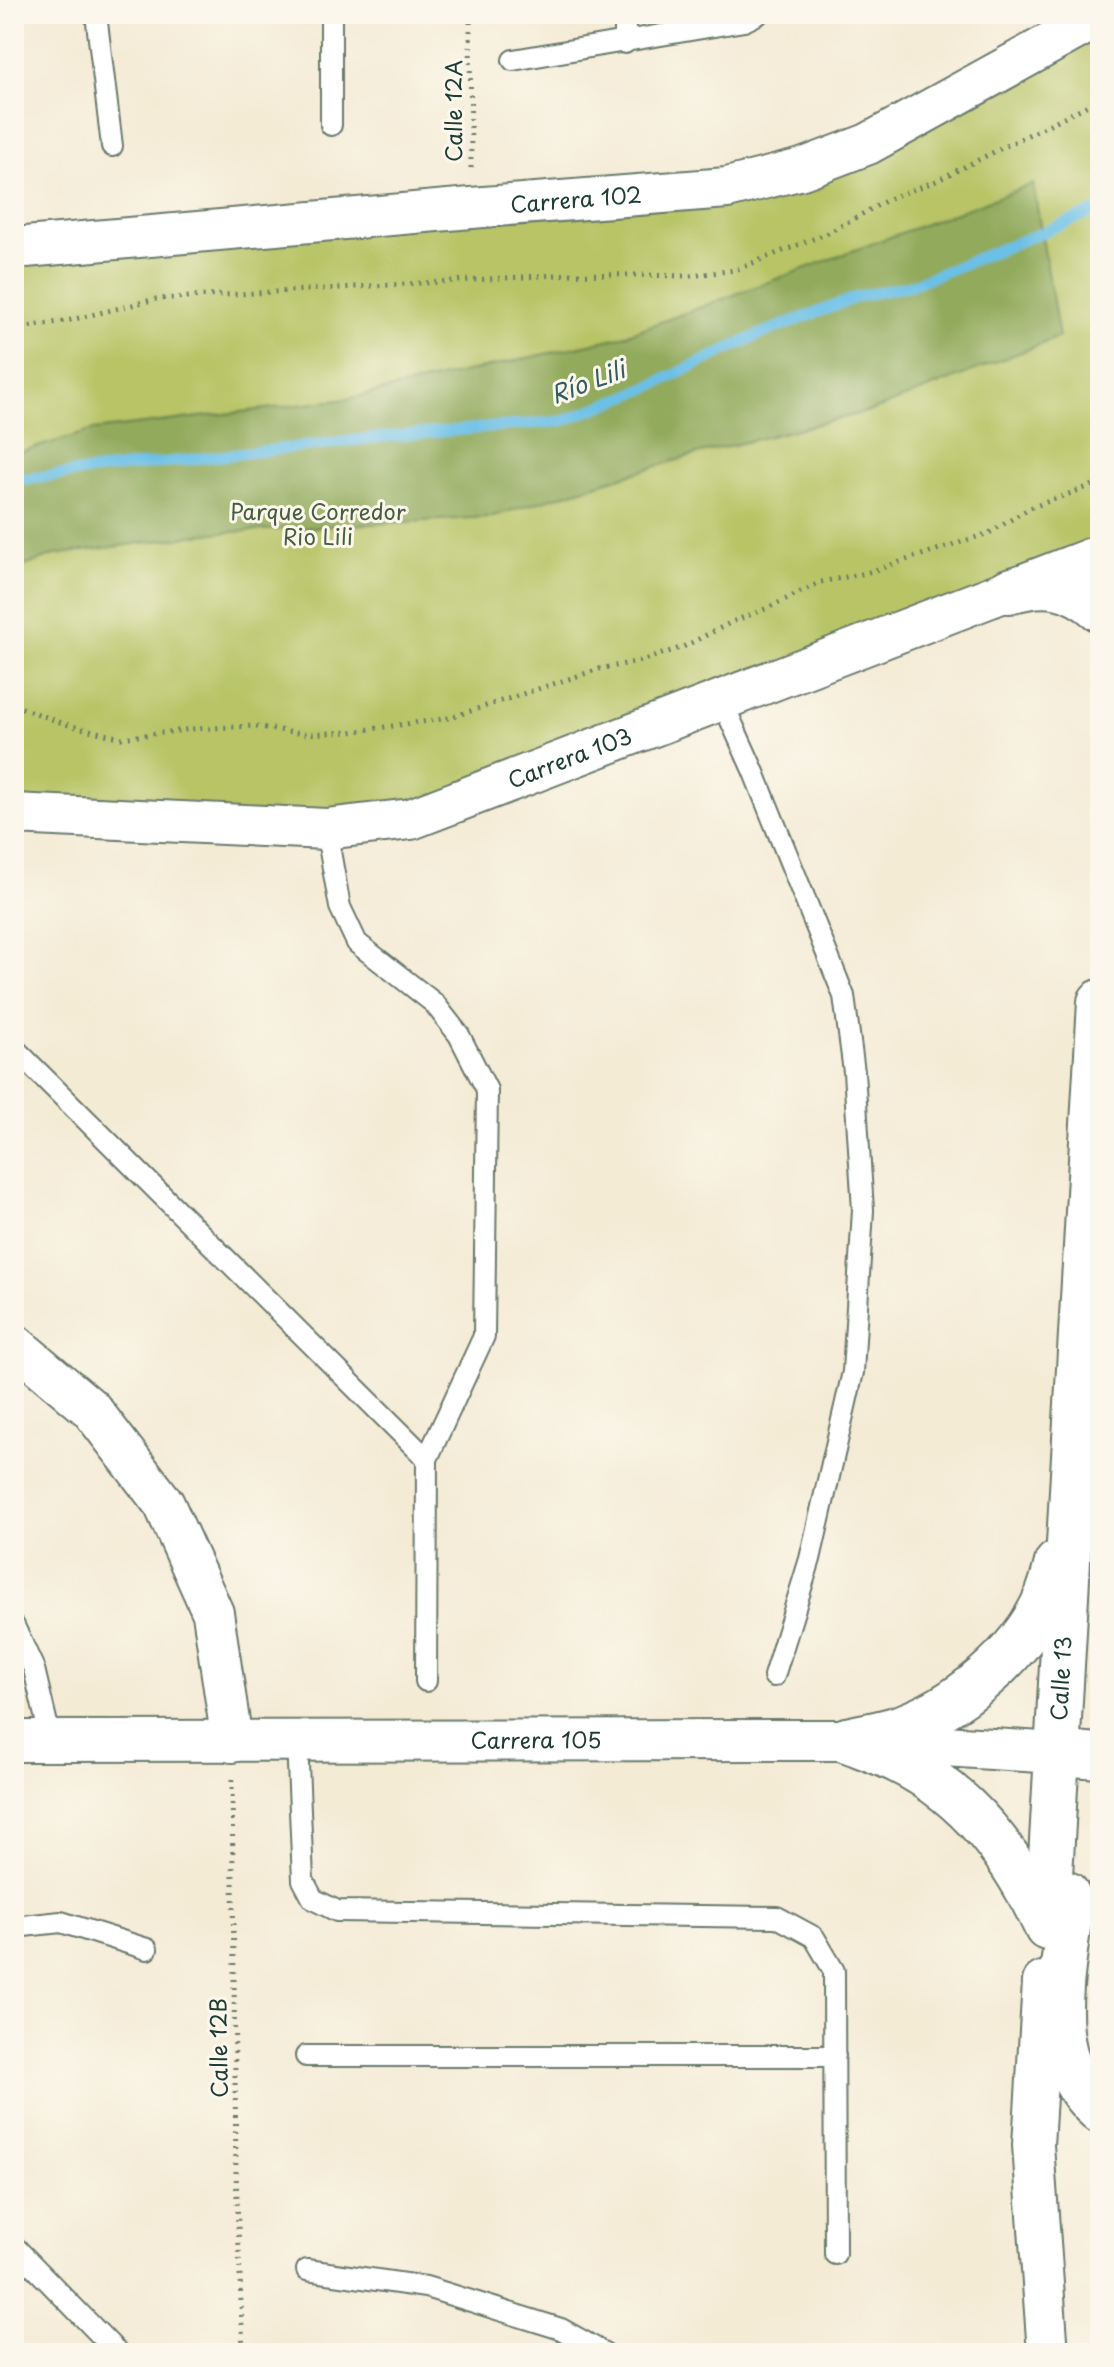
<svg xmlns="http://www.w3.org/2000/svg" width="1114" height="2367" viewBox="0 0 1114 2367" font-family="'Playpen Sans',sans-serif">
	<style>
		.green { fill: #b8c466; stroke: #6c804d; stroke-width: 2 }
		.forest { fill: #92aa5b; stroke: #587448; stroke-width: 2 }
		.lines { fill: none; stroke-linecap: round; stroke-linejoin: round }
		.stream { stroke: #6ac0e7; stroke-width: 11 }
		.service-casing { stroke: #6a7a6c; stroke-width: 24 }
		.minor-casing { stroke: #6a7a6c; stroke-width: 44 }
		.secondary-casing { stroke: #6a7a6c; stroke-width: 48 }
		.path { stroke: #6a7a6c; stroke-width: 5; stroke-dasharray: 2 6; stroke-linecap: butt }
		.service { stroke: #fff; stroke-width: 20 }
		.minor { stroke: #fff; stroke-width: 40 }
		.secondary { stroke: #fff; stroke-width: 44 }
		.labels { text-anchor: middle; stroke-width: 6; stroke-linejoin: round; paint-order: stroke }
		.street-label { font-size: 22px; fill: #1f3d34; stroke: #fbf7ec }
		.park-label { font-size: 22px; fill: #455f40; stroke: #fbf7ec }
		.water-label { font-size: 24px; font-style: italic; fill: #325e61; stroke: #fbf7ec }
	</style>
	<rect width="100%" height="100%" fill="#fbf7ec"/>
	<filter id="ink" filterUnits="userSpaceOnUse"><feTurbulence type="fractalNoise" baseFrequency=".0125" numOctaves="2"/><feDisplacementMap in="SourceGraphic" scale="16" xChannelSelector="R" yChannelSelector="G"/><feConvolveMatrix kernelMatrix="1 2 1 2 8 2 1 2 1" color-interpolation-filters="sRGB"/></filter>
	<filter id="wash" filterUnits="userSpaceOnUse"><feTurbulence type="fractalNoise" baseFrequency=".006" numOctaves="4" result="noise"/><feDisplacementMap in="SourceGraphic" scale="32" xChannelSelector="R" yChannelSelector="G"/><feGaussianBlur stdDeviation="1.8" result="paint"/><feColorMatrix in="noise" values="0 0 0 0 0 0 0 0 0 0 0 0 0 0 0 0 0 1.4 0 .05"/><feComposite in="paint" operator="in"/></filter>
	<g filter="url(#wash)">
		<rect width="100%" height="100%" fill="#f4ebd5"/>
		<path class="green" d="M1100 16V555L411 819 14 814V248L727 188Z"/>
		<path class="forest" d="M1033 184 1059 337 874 410 697 454 490 517 214 533 54 555 14 570V454L94 430 347 399 620 337Z"/>
		<g class="lines">
			<path class="stream" d="M14 480 383 437 563 421 647 388 758 335 860 296 911 285 1100 209"/>
		</g>
	</g>
	<g filter="url(#ink)">
		<g class="lines">
			<defs>
				<path id="service" d="M96 14 112 146
					M331 14V125
					M625 14V43
					M513 60 744 21 758 14
					M722 701 753 770 844 996 854 1072 863 1210 853 1372 810 1559 774 1676
					M326 829 340 907 357 943 434 1003 459 1035 487 1090 484 1336 427 1459 426 1681
					M14 1048 427 1459
					M14 1626 34 1669 51 1741
					M297 1741 303 1880 313 1899 337 1911 777 1917 814 1937 834 1971 835 2254
					M14 1927 61 1922 147 1949
					M306 2056H835
					M14 2246 118 2353
					M307 2270 426 2287 561 2329 604 2353"/>
				<g id="minor">
					<path id="s1" d="M14 248 471 208 727 188 802 169 868 144 1100 16"/>
					<path id="s2" d="M14 814 326 829 411 819 1100 555"/>
					<path d="M14 1344 91 1409 164 1504 213 1613 232 1742"/>
					<path id="s3" d="M14 1741 847 1740 1058 1753"/>
					<path d="M1043 1982 1033 2145 1048 2353"/>
				</g>
				<g id="secondary">
					<path d="M1009 591C1046 580 1070 584 1100 609"/>
					<path d="M847 1740C863 1736 880 1734 896 1729 955 1710 1021 1656 1046 1598 1051 1587 1054 1575 1057 1563"/>
					<path d="M847 1740C865 1747 883 1753 899 1761 970 1796 1014 1857 1046 1926"/>
					<path d="M1058 1753 1100 1756"/>
					<path d="M1067 1894 1071 1904C1064 1974 1039 2058 1100 2111"/>
					<path id="s4" d="M1047 1928 1100 1002"/>
				</g>
			</defs>
			<use href="#service" class="service-casing"/>
			<use href="#minor" class="minor-casing"/>
			<use href="#secondary" class="secondary-casing"/>
			<path class="path" d="M470 14 471 171
				M14 329 71 320 156 299 572 274 690 276 735 270 828 233 891 198 936 181 1100 99
				M1098 520 1100 452
				M14 705 65 724 121 738 193 729 253 726 304 734 350 732 449 718 599 669 641 661 683 647 732 622 770 607 821 582 866 573 989 533 1030 508 1099 483
				M232 1779 236 2173 243 2353"/>
			<use href="#service" class="service"/>
			<use href="#minor" class="minor"/>
			<use href="#secondary" class="secondary"/>
		</g>
	</g>
	<g class="labels">
		<g class="street-label">
			<text transform="translate(454 111) rotate(-90)" y="8">Calle 12A</text>
			<text dy="8" stroke="none"><textPath href="#s1" startOffset="564">Carrera 102</textPath></text>
			<text dy="8" stroke="none"><textPath href="#s2" startOffset="568">Carrera 103</textPath></text>
			<text dy="8" stroke="none"><textPath href="#s4" startOffset="250">Calle 13</textPath></text>
			<text dy="8" stroke="none"><textPath href="#s3" startOffset="522">Carrera 105</textPath></text>
			<text transform="translate(219 2048) rotate(-91)" y="8">Calle 12B</text>
		</g>
		<g class="park-label">
			<text x="318" y="520">Parque Corredor<tspan x="318" dy="25">Rio Lili</tspan></text>
		</g>
		<g class="water-label">
			<text transform="translate(588 383) rotate(-21)" y="8">Río Lili</text>
		</g>
	</g>
	<rect width="1114" height="2367" fill="none" stroke="#fbf7ec" stroke-width="48"/>
</svg>
